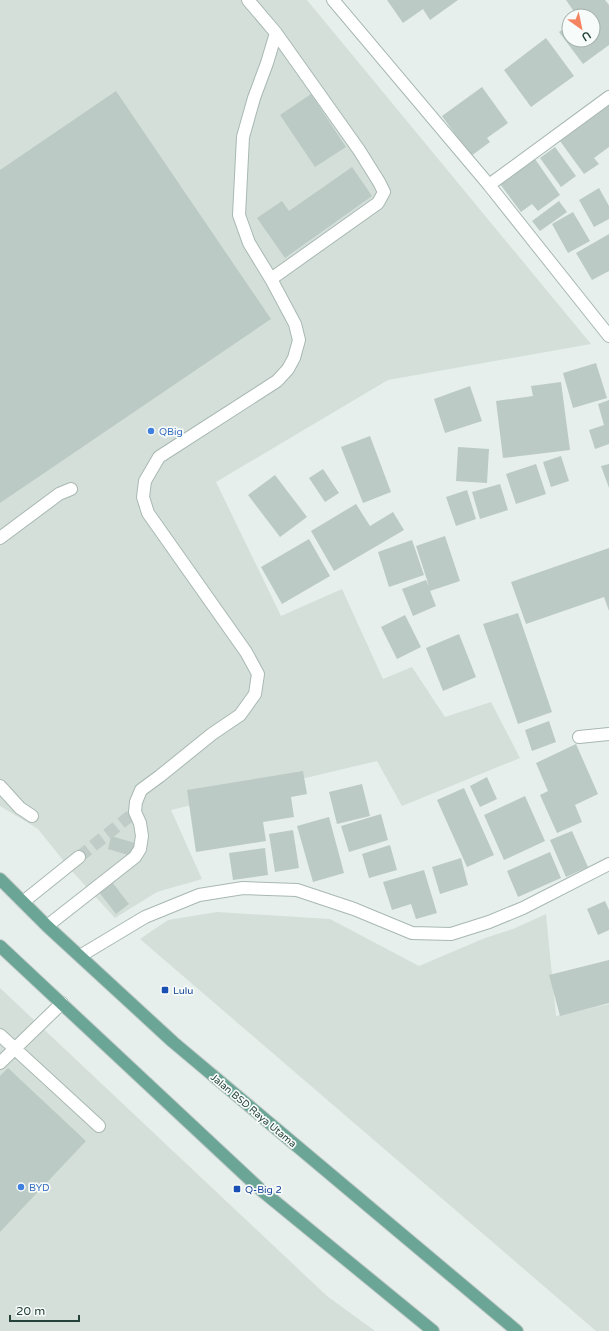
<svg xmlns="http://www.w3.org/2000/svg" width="609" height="1331" viewBox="0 0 609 1331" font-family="'Varela Round',sans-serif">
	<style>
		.built { fill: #d4dfda }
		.building { fill: #bbcac4 }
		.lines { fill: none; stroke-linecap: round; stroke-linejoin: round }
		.minor-tunnel { stroke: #bfccc8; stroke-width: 12; stroke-dasharray: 12 6; stroke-linecap: butt }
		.minor-casing { stroke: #a8b8b2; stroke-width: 14 }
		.major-casing { stroke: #c2cac8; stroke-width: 14 }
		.minor { stroke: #fff; stroke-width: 12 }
		.major { stroke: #6aa596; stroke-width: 12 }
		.shop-dot { fill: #3f7fe0; stroke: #f7fbf9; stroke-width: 1.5 }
		.transit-dot { fill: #1a4fb4; stroke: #f7fbf9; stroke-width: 1.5 }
		.labels { text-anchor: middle; stroke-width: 3.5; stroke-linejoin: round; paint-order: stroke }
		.shop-label { font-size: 10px; fill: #366cbe; stroke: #f7fbf9; text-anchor: start }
		.transit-label { font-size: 10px; fill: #164399; stroke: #f7fbf9; text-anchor: start }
		.street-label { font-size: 10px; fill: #24423a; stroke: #f7fbf9 }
	</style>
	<rect width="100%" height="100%" fill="#e6efeb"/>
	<path class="built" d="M0 0H307L591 344 388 380 216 482 281 616 342 589 383 679 412 667 445 717 491 702 520 758 402 806 377 761 171 810 202 879 157 892 115 918 70 869 38 829 0 806Z
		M217 912 330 919 419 966 485 938 513 929 546 914 556 1016 609 1004V1331H596L140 939 168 920Z
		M0 988 327 1296 375 1331H0Z"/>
	<path class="building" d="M387 0H458L430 20 423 9 403 23Z
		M566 0H605L609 5V45L583 64 559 32 569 25V40H593V16H577Z
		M546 38 574 76 531 107 504 70Z
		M482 87 508 123 487 138 490 142 471 156 442 116Z
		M116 91 271 319 0 503V170Z
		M311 94 346 147 315 167 280 115Z
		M609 105V147L594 158 599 164 584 174 560 141Z
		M555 147 576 176 561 187 540 158Z
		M535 159 560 195 538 211 532 204 521 212 500 184Z
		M352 167 372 196 285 258 257 218 282 201 289 211Z
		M599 188 609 206V219L594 227 579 200Z
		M559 201 567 212 540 231 532 221Z
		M573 212 590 241 568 253 552 224Z
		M609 234V271L592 280 576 253Z
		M596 363 607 398 573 408 563 373Z
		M561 382 570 450 503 458 496 401 533 396 531 386Z
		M470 386 482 421 445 433 434 399Z
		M609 400V444L595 449 589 430 604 425 598 404Z
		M370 436 391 492 363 503 341 447Z
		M458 447 489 449 487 483 456 481Z
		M561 456 569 481 551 487 543 462Z
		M536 464 546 494 516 504 506 474Z
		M609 464V488L601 466Z
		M323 469 339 493 325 502 309 478Z
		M275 475 307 517 280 537 248 495Z
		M500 484 508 510 480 519 472 492Z
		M467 490 476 519 456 526 446 497Z
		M356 504 370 526 393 512 404 530 334 571 311 531Z
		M445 536 460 581 430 591 436 606 413 616 402 589 426 580 429 586 416 546Z
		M309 539 330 576 282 604 261 567Z
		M412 540 424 575 389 587 378 552Z
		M609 548V611L604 597 526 624 511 582Z
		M518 613 552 712 518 724 483 624Z
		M405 615 421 647 397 659 381 627Z
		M459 634 476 677 443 691 426 648Z
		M549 721 556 742 532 751 525 730Z
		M576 744 598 794 575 805 582 822 557 833 540 795 548 791 536 763Z
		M303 771 307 794 291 797 294 817 263 822 266 841 196 852 187 790Z
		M487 777 497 799 480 807 470 786Z
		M362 784 370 816 337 824 329 792Z
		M464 788 494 855 467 867 437 800Z
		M525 796 545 841 504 860 484 815Z
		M381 814 388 840 349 852 341 826Z
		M329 817 344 873 313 882 297 826Z
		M293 830 299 868 275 872 269 834Z
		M572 831 588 867 566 877 550 840Z
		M111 836 135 843 131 856 108 849Z
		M390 845 397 870 369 878 362 854Z
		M265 848 268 875 233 880 229 853Z
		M550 852 561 878 518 897 507 871Z
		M461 858 468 885 440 894 432 867Z
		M424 870 437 913 416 919 411 904 392 910 383 882Z
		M112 882 129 904 116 914 99 892Z
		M605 901 609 910V930L598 935 587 909Z
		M609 960V1003L560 1016 549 975Z
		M8 1068 86 1141 0 1232V1076Z"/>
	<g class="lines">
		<path class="minor-tunnel" d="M79 857 135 812"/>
		<defs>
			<path id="minor" d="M333 0 489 185 609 336
				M489 185 609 97
				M271 279 378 203 384 192 379 182 359 150 276 33
				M0 538 59 494 71 489
				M579 737 609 734
				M0 786 20 808 32 816
				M23 902 79 857
				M47 926 135 857 140 849 142 836 140 823 135 812 136 802 141 790 160 776 212 734 240 715 255 694 258 674 246 652 148 513 143 497 145 481 159 457 277 381 288 369 294 358 299 340 295 324 271 279 249 243 239 215 243 137 254 98 267 63 276 33 248 0
				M80 956 145 917 199 895 243 888 297 890 354 909 412 933 451 934 489 922 523 908 609 864
				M0 1035 99 1126
				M0 1063 62 1003"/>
			<path id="major" d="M0 879 47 926 173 1042 517 1331
				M0 946 261 1190 433 1331"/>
		</defs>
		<use href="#minor" class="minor-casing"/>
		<use href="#major" class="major-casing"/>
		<use href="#minor" class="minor"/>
		<use href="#major" class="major"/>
	</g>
	<g class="shop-dot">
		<circle cx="151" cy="431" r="4"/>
		<circle cx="21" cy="1187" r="4"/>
	</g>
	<g class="transit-dot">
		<rect x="161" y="986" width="8" height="8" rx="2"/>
		<rect x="233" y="1185" width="8" height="8" rx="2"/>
	</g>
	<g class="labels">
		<g class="shop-label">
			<text x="159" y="435">QBig</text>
			<text x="29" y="1191">BYD</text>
		</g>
		<g class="transit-label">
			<text x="173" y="994">Lulu</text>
			<text x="245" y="1193">Q-Big 2</text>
		</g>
		<g class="street-label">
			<text transform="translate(254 1110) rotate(40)" y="4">Jalan BSD Raya Utama</text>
		</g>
	</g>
	<g transform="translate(581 28) rotate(147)"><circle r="19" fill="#f7fbf9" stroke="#a3b1ad"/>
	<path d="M0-3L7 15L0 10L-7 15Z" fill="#f4845f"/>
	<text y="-6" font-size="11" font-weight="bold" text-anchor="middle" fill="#24423a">U</text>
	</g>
	<path d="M10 1315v6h69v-6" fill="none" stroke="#24423a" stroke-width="2"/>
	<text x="16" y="1315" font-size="12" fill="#24423a" stroke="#f7fbf9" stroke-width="3" paint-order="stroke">20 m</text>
</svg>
